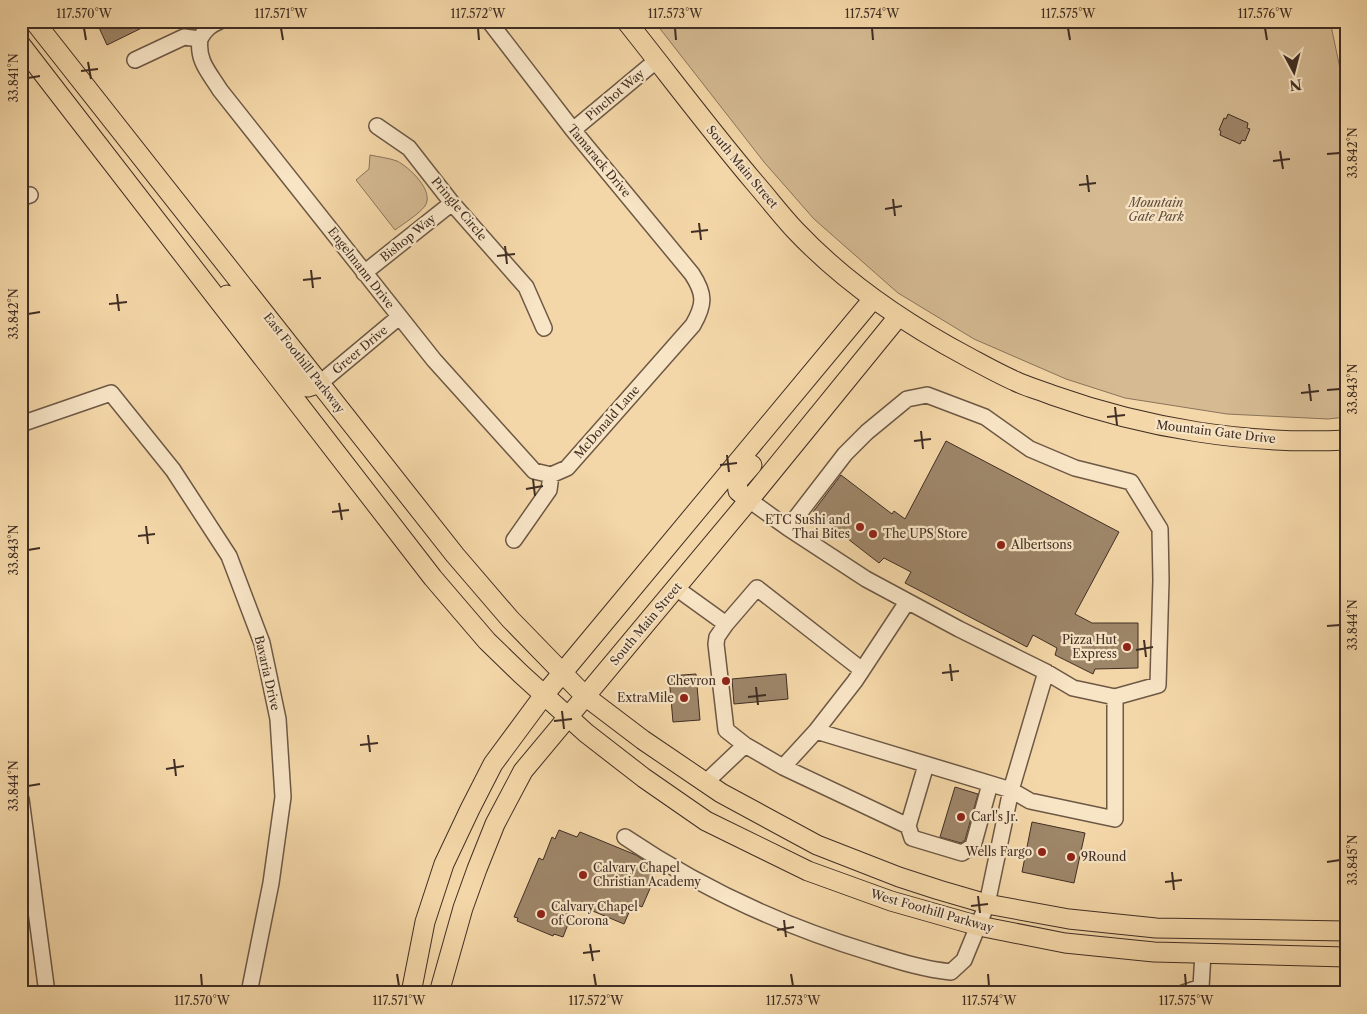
<svg xmlns="http://www.w3.org/2000/svg" width="1367" height="1014" viewBox="0 0 1367 1014" font-family="'Libre Caslon Text',serif">
	<style>
		.green { fill: #d5ba92; stroke: #8a745b }
		.building { fill: #9e8669; stroke: #402e24 }
		.lines { fill: none; stroke-linecap: round; stroke-linejoin: round }
		.minor-casing { stroke: #6d5845; stroke-width: 18 }
		.major-casing { stroke: #402e24; stroke-width: 21 }
		.minor { stroke: #f8e5c6; stroke-width: 15 }
		.major { stroke: #f4d7a8; stroke-width: 19 }
		.ticks { fill: none; stroke: #402e24; stroke-width: 2 }
		.poi-dot { fill: #8f2418; stroke: #f8e5c6; stroke-width: 2 }
		.labels { text-anchor: middle; stroke-width: 4.5; stroke-linejoin: round; paint-order: stroke }
		.street-label { font-size: 12px; fill: #402e24; stroke: #f8e5c6 }
		.park-label { font-size: 12px; font-style: italic; fill: #5e4a3a; stroke: #f8e5c6 }
		.poi-label { font-size: 12px; fill: #402e24; stroke: #f8e5c6; text-anchor: start }
		.neatline { fill: none; stroke: #402e24; stroke-width: 2 }
		.ticks-label { font-size: 12px; text-anchor: middle; fill: #402e24 }
	</style>
	<rect width="100%" height="100%" fill="#f4d7a8"/>
	<filter id="stains"><feTurbulence type="fractalNoise" baseFrequency=".004" numOctaves="4"/><feColorMatrix values="0 0 0 0 .2 0 0 0 0 .09 0 0 0 0 .02 0 0 0 .5 -.17"/></filter>
	<radialGradient id="worn" r=".72"><stop offset=".6" stop-color="#630" stop-opacity="0"/><stop offset="1" stop-color="#630" stop-opacity=".3"/></radialGradient>
	<path class="green" d="M654 21H1330L1346 97V417L1328 419 1227 414 1125 398 1066 379 974 339 898 293 814 219 764 162Z
		M370 155C379 157 389 158 397 161 409 167 435 191 425 206 419 214 403 224 395 230L356 180 369 169Z"/>
	<path class="building" d="M96 21H156L107 45Z
		M1228 114 1248 123 1247 128 1250 129 1245 141 1242 140 1240 144 1220 135 1221 131 1219 130 1224 118 1226 119Z
		M946 441 1119 532 1075 614 1092 623H1138V668L1095 669 1093 674 1055 655 1057 648 1033 635 1027 647 905 583 911 572 884 558 879 563 813 512 841 475 892 514 894 511 905 519Z
		M696 674 700 720 673 722 669 676Z
		M786 674 788 699 734 704 732 679Z
		M955 787 978 794 965 840 961 843 940 837Z
		M1032 822 1085 833 1074 883 1022 872Z
		M559 830 577 837 580 832 636 855 652 866V867L654 868 651 876 655 877 642 907 633 903 624 924 576 904 563 937 554 934 553 936 517 921 518 918 514 917 539 858 543 860 552 837 555 839Z"/>
	<g class="lines">
		<defs>
			<path id="minor" d="M489 21 573 130 692 274C705 294 705 304 693 325L567 468 551 475 549 490 514 540
				M200 39C197 61 209 72 220 90L434 360 534 471 551 475
				M135 60 184 37 200 39C205 29 211 25 220 21
				M377 126 409 148 452 203 526 287 544 328
				M573 130 657 60
				M21 198 30 195
				M364 273 452 203
				M320 383 399 317
				M21 424 111 393 173 470 229 556 262 643 278 719 283 797 271 883 249 993
				M749 500 788 528 845 454 867 432 907 399 927 395 985 417 1030 449 1075 468 1131 482 1160 529 1161 580 1158 685 1115 697 1073 688 1046 672 959 629 866 579 788 528
				M676 588 726 624 757 588 862 670
				M726 624 717 637 716 644 726 730 745 745
				M816 731 855 681 907 602
				M783 767 908 826 926 765
				M706 782 745 745 783 767 816 731 1011 790 1030 801 1115 819V697
				M21 799 47 993
				M908 826 912 838 962 853 973 846 990 784
				M625 837C699 887 783 926 869 952 898 961 922 969 951 972L964 960 987 904 1011 790 1046 672
				M1183 993 1201 987 1203 953"/>
			<path id="major" d="M34 21 455 555 510 619 585 696 643 740 721 793 817 845 899 877 939 890 987 904 1069 919 1156 928 1346 931
				M626 21C669 75 710 130 755 183 768 198 781 215 795 230 845 283 904 323 968 357 983 365 999 374 1015 381 1027 387 1040 390 1052 395 1145 428 1247 445 1346 440
				M21 45 433 578 487 641 521 674 586 733 644 778 706 821 808 871 891 901 979 926 1065 943 1154 952 1346 957
				M227 295 245 312 297 379 308 387 320 383
				M749 500 738 491 737 482 752 465
				M411 993 425 922 444 864 470 809 493 764 544 695 873 299
				M439 993 463 908 477 869 495 824 523 771 749 500 898 317"/>
		</defs>
		<use href="#minor" class="minor-casing"/>
		<use href="#major" class="major-casing"/>
		<use href="#minor" class="minor"/>
		<use href="#major" class="major"/>
	</g>
	<path class="ticks" d="M84 28 86 40M281 28 283 40M478 28 479 40M675 28 676 40M872 28 873 40M1068 28 1070 40M1265 28 1267 40M88 62 91 79M81 71 98 69M28 78 40 76M1280 151 1283 169M1327 154 1340 153M1273 161 1290 159M1087 175 1089 192M1079 185 1096 183M893 199 895 216M885 209 902 206M699 223 701 240M691 232 708 230M505 246 507 264M497 256 515 254M311 270 313 288M303 280 321 278M117 294 119 311M109 304 127 302M28 314 40 312M1309 384 1311 401M1327 390 1340 389M1301 393 1319 391M1115 407 1117 425M1107 417 1125 415M921 431 923 449M914 441 931 439M727 455 729 472M720 465 737 463M533 479 535 496M526 489 543 486M339 503 342 520M332 512 349 510M146 526 148 544M138 536 155 534M28 550 40 548M1327 626 1340 625M1144 640 1146 657M1136 650 1153 647M950 664 952 681M942 673 959 671M756 687 758 705M748 697 766 695M562 711 564 729M554 721 572 719M368 735 370 752M360 745 378 743M174 759 176 776M166 769 184 766M28 786 40 784M1327 862 1340 860M1172 872 1174 890M1165 882 1182 880M978 896 980 913M971 906 988 904M784 920 786 937M777 930 794 927M590 944 593 961M583 953 600 951M201 974 202 986M397 974 399 986M594 974 596 986M791 974 793 986M988 974 989 986M1185 974 1186 986"/>
	<g class="poi-dot">
		<circle cx="860" cy="527" r="5"/>
		<circle cx="873" cy="534" r="5"/>
		<circle cx="1001" cy="545" r="5"/>
		<circle cx="1127" cy="647" r="5"/>
		<circle cx="726" cy="681" r="5"/>
		<circle cx="684" cy="698" r="5"/>
		<circle cx="961" cy="817" r="5"/>
		<circle cx="1042" cy="852" r="5"/>
		<circle cx="1071" cy="857" r="5"/>
		<circle cx="583" cy="875" r="5"/>
		<circle cx="541" cy="914" r="5"/>
	</g>
	<g class="labels">
		<g class="street-label">
			<text transform="translate(615 95) rotate(-40)" y="4">Pinchot Way</text>
			<text transform="translate(599 161) rotate(50)" y="4">Tamarack Drive</text>
			<text transform="translate(742 167) rotate(50)" y="4">South Main Street</text>
			<text transform="translate(459 209) rotate(50)" y="4">Pringle Circle</text>
			<text transform="translate(408 238) rotate(-39)" y="4">Bishop Way</text>
			<text transform="translate(361 268) rotate(52)" y="4">Engelmann Drive</text>
			<text transform="translate(360 350) rotate(-40)" y="4">Greer Drive</text>
			<text transform="translate(304 363) rotate(52)" y="4">East Foothill Parkway</text>
			<text transform="translate(607 422) rotate(-49)" y="4">McDonald Lane</text>
			<text transform="translate(1216 432) rotate(7)" y="4">Mountain Gate Drive</text>
			<text transform="translate(646 624) rotate(-50)" y="4">South Main Street</text>
			<text transform="translate(267 673) rotate(77)" y="4">Bavaria Drive</text>
			<text transform="translate(932 911) rotate(16)" y="4">West Foothill Parkway</text>
		</g>
		<g class="park-label">
			<text x="1156" y="207">Mountain<tspan x="1156" dy="14">Gate Park</tspan></text>
		</g>
		<g class="poi-label">
			<text x="850" y="524" text-anchor="end">ETC Sushi and<tspan x="850" dy="14">Thai Bites</tspan></text>
			<text x="883" y="538">The UPS Store</text>
			<text x="1011" y="549">Albertsons</text>
			<text x="1117" y="644" text-anchor="end">Pizza Hut<tspan x="1117" dy="14">Express</tspan></text>
			<text x="716" y="685" text-anchor="end">Chevron</text>
			<text x="674" y="702" text-anchor="end">ExtraMile</text>
			<text x="971" y="821">Carl's Jr.</text>
			<text x="1032" y="856" text-anchor="end">Wells Fargo</text>
			<text x="1081" y="861">9Round</text>
			<text x="593" y="872">Calvary Chapel<tspan x="593" dy="14">Christian Academy</tspan></text>
			<text x="551" y="911">Calvary Chapel<tspan x="551" dy="14">of Corona</tspan></text>
		</g>
	</g>
	<rect width="1367" height="1014" fill="none" stroke="#f4d7a8" stroke-width="55"/>
	<g transform="translate(1294 72) rotate(173)" stroke="#f8e5c6" stroke-width="4" paint-order="stroke">
	<path d="M0-4L9 19L0 12L-9 19Z" fill="#402e24"/>
	<text y="-8" font-size="14" font-weight="bold" text-anchor="middle" fill="#402e24">N</text>
	</g>
	<rect x="28" y="28" width="1312" height="958" class="neatline"/>
	<g class="ticks-label">
		<text x="84" y="18">117.570°W</text>
		<text x="281" y="18">117.571°W</text>
		<text x="478" y="18">117.572°W</text>
		<text x="675" y="18">117.573°W</text>
		<text x="872" y="18">117.574°W</text>
		<text x="1068" y="18">117.575°W</text>
		<text x="1265" y="18">117.576°W</text>
		<text transform="translate(14 78) rotate(-90)" y="4">33.841°N</text>
		<text transform="translate(1353 153) rotate(-90)" y="4">33.842°N</text>
		<text transform="translate(14 314) rotate(-90)" y="4">33.842°N</text>
		<text transform="translate(1353 389) rotate(-90)" y="4">33.843°N</text>
		<text transform="translate(14 550) rotate(-90)" y="4">33.843°N</text>
		<text transform="translate(1353 625) rotate(-90)" y="4">33.844°N</text>
		<text transform="translate(14 786) rotate(-90)" y="4">33.844°N</text>
		<text transform="translate(1353 860) rotate(-90)" y="4">33.845°N</text>
		<text x="202" y="1005">117.570°W</text>
		<text x="399" y="1005">117.571°W</text>
		<text x="596" y="1005">117.572°W</text>
		<text x="793" y="1005">117.573°W</text>
		<text x="989" y="1005">117.574°W</text>
		<text x="1186" y="1005">117.575°W</text>
	</g>
	<rect width="100%" height="100%" filter="url(#stains)"/>
	<rect width="100%" height="100%" fill="url(#worn)"/>
</svg>
